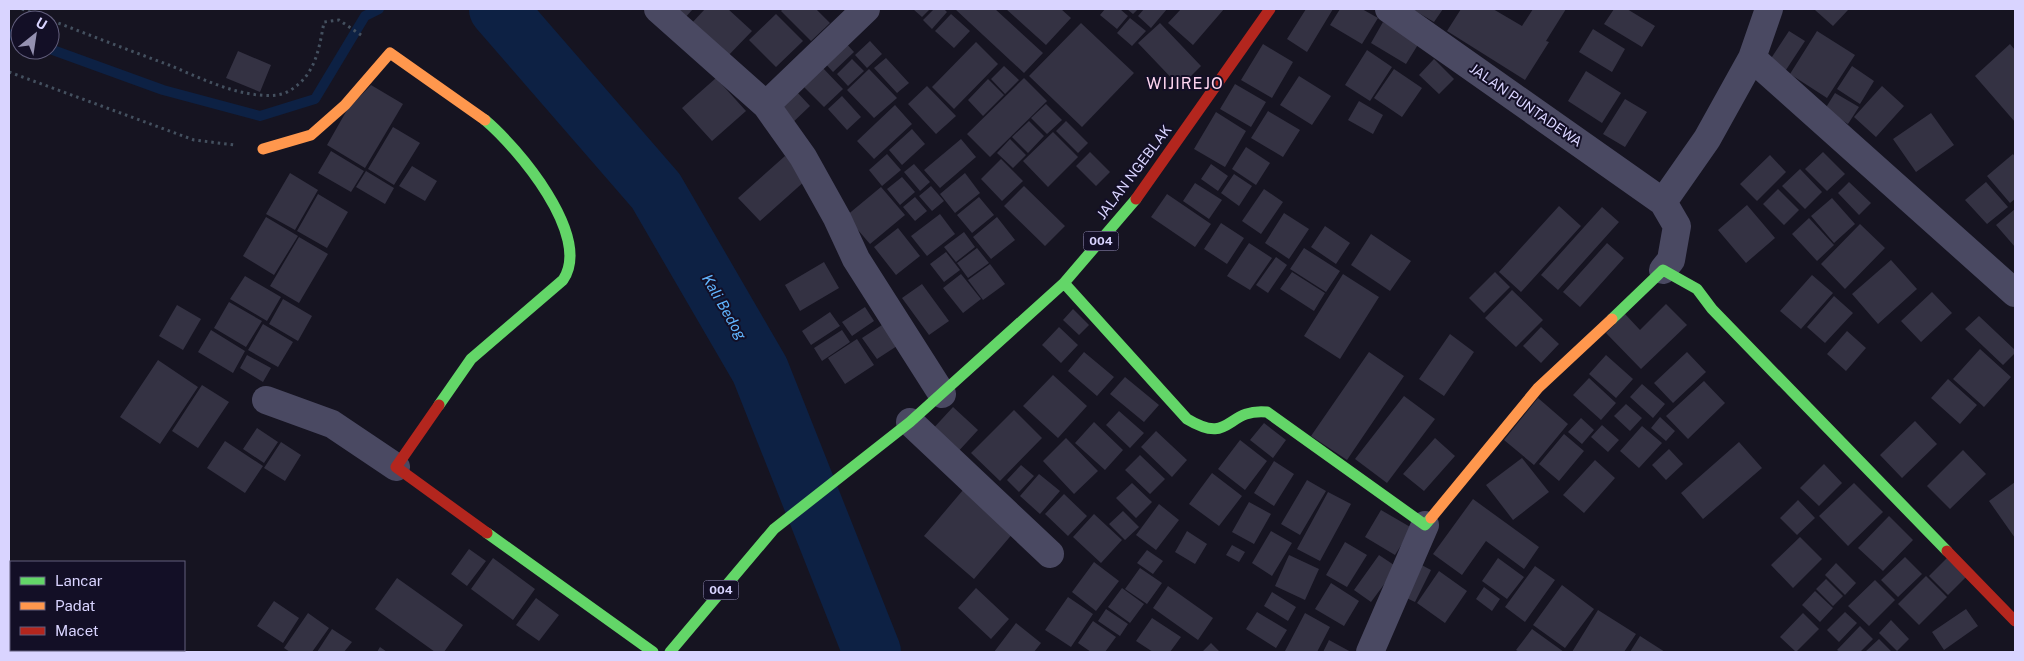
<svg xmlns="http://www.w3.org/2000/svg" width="2024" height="661" viewBox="0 0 2024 661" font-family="'Public Sans',sans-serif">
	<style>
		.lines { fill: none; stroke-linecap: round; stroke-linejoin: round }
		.stream { stroke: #0d2144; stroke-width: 10 }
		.river { stroke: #0d2144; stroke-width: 58 }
		.building { fill: #343243 }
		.path { stroke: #44505f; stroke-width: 3; stroke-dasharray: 2.5 4; stroke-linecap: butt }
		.street { stroke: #4a4962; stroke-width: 28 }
		.fast { stroke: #63d668; stroke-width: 11 }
		.slow { stroke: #ff974d; stroke-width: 11 }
		.jam { stroke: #b3261e; stroke-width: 11 }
		.labels { text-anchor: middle; stroke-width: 4; stroke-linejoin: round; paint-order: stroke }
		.shield { fill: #130f26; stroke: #9e99be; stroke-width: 1 }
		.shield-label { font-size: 12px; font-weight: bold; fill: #d9d4ff }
		.street-label { font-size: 14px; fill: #d9d4ff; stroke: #130f26 }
		.water-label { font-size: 15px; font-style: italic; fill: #62b6ff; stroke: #130f26 }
		.quarter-label { font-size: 16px; letter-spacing: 1px; fill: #ffd6f0; stroke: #130f26 }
	</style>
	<rect width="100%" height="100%" fill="#161421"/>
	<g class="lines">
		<path class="stream" d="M9 34 20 39
			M50 49 163 90 260 116 315 99 365 16 379 9"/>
		<path class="river" d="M498 9 656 191 760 370 872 652"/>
	</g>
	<path class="building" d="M672 9H693L683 20Z
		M705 9H728L752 31 725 59 690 25Z
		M783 9H816L830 23 811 41 781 11Z
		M913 9H930L922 17Z
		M934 9H944L947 12 932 29 923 20Z
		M955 9H995L1043 53 1024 73Z
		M1006 9H1061L1071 18 1046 45Z
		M1105 9H1120L1128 16 1117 29 1100 15Z
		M1127 9H1138L1133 14Z
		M1144 9H1167L1151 28 1138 16Z
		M1181 9H1224L1193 45 1168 23Z
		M1306 9H1333L1307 52 1287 39Z
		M1340 9H1362L1378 18 1362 44 1330 25Z
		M1412 9H1443L1434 22Z
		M1461 9H1493L1522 26 1533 9H1566L1546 41 1549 42 1525 80 1447 31Z
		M1614 9H1627L1655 26 1642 47 1604 24Z
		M1816 9H1847L1848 10 1833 26 1815 10Z
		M776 14 803 41 776 67 749 40Z
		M951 14 970 31 954 48 935 31Z
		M1130 18 1146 31 1132 46 1117 33Z
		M1383 22 1419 43 1406 64 1371 43Z
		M1081 23 1134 73 1082 127 1029 76Z
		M1160 23 1201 66 1180 87 1138 43Z
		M1593 29 1625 49 1612 72 1579 52Z
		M1789 31 1805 41 1784 73 1768 63Z
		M1817 31 1855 55 1827 98 1790 74Z
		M844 41 854 52 833 72 823 61Z
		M870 41 882 54 867 68 855 55Z
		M976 42 998 64 954 109 932 87Z
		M1263 44 1293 62 1272 98 1241 80Z
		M2010 44 2015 50V122L1975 76Z
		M1367 50 1392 67 1370 101 1345 85Z
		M238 51 271 65 260 92 226 78Z
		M886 58 909 83 897 93 874 68Z
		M852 59 864 71 848 86 837 74Z
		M1434 59 1454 79 1439 94 1419 75Z
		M820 65 843 89 824 107 801 84Z
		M1004 66 1019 80 1005 94 991 79Z
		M1852 66 1874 81 1860 104 1837 89Z
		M869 69 897 98 874 118 847 90Z
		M1394 69 1422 88 1402 117 1374 98Z
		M1586 71 1621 93 1602 123 1568 101Z
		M1299 76 1331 96 1312 125 1280 105Z
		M716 78 746 111 712 141 682 108Z
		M1024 78 1047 101 990 157 967 134Z
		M988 79 1004 95 983 116 968 100Z
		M1235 84 1266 102 1251 127 1220 109Z
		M371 85 403 104 365 168 327 145 347 110Z
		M927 86 956 116 936 134 908 104Z
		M1882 86 1904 106 1876 137 1854 117Z
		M796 91 810 106 789 126 775 110Z
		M1835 93 1859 107 1848 124 1825 109Z
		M842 96 861 117 847 130 828 109Z
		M1625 99 1647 112 1625 147 1603 134Z
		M1359 101 1383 115 1373 134 1348 120Z
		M1046 104 1062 120 1047 134 1031 118Z
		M895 105 912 124 874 159 857 141Z
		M1268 111 1300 130 1283 157 1251 138Z
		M1216 112 1246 131 1225 167 1194 149Z
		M1931 113 1954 145 1916 172 1893 139Z
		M1029 121 1044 136 1028 153 1012 137Z
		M1066 121 1088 143 1078 153 1056 131Z
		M393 127 420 143 394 185 368 169Z
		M912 129 925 144 902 165 889 150Z
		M1053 132 1078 157 1048 187 1023 161Z
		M961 139 976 157 940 188 924 170Z
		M1010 139 1026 155 1013 168 997 153Z
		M1246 147 1270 163 1256 185 1232 169Z
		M331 151 364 171 351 192 318 173Z
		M1090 152 1110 172 1096 186 1076 166Z
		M1823 152 1845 174 1827 191 1805 169Z
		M887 154 901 170 882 186 869 170Z
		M2013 154 2015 157V199L2010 203 1987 176Z
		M1770 155 1786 172 1757 201 1740 184Z
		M785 156 806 180 760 221 738 198Z
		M1001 159 1023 181 1002 201 981 179Z
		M914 164 930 182 920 191 904 172Z
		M1211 164 1228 176 1218 191 1201 179Z
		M412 166 437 181 425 201 399 186Z
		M1800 169 1822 192 1805 209 1782 186Z
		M366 171 394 188 385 204 356 187Z
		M290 173 318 190 295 230 266 214Z
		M965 173 980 193 955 213 940 194Z
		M1234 174 1252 186 1239 206 1221 193Z
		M902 177 915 192 900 205 887 189Z
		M1849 182 1871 203 1859 215 1838 193Z
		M1986 182 2008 207 1987 224 1965 200Z
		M1195 183 1222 200 1209 219 1183 201Z
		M931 186 944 201 932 211 919 196Z
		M1024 186 1065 226 1045 246 1004 206Z
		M881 187 905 215 870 244 846 216Z
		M1264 189 1283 202 1261 234 1242 221Z
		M1778 189 1799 210 1784 225 1763 204Z
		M318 194 348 212 327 248 297 231Z
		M1167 194 1211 224 1195 247 1151 217Z
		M915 197 927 211 915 221 903 207Z
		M979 197 994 215 972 233 957 215Z
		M1832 198 1855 224 1834 243 1811 216Z
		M1747 205 1775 238 1746 263 1718 230Z
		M1559 206 1581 226 1521 292 1499 272Z
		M1602 207 1619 222 1558 290 1541 275Z
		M2015 209V247L1996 225Z
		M1284 213 1309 229 1289 259 1265 243Z
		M940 214 955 234 927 256 911 236Z
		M266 217 298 236 274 275 243 256Z
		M997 217 1015 240 991 259 973 237Z
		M1809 218 1834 245 1817 261 1792 234Z
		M1221 223 1244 238 1227 264 1204 249Z
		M1860 224 1885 248 1845 289 1821 264Z
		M1325 226 1350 243 1336 264 1311 247Z
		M898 228 920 256 896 275 874 247Z
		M964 232 975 247 956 262 944 247Z
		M1371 234 1411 261 1390 291 1351 265Z
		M299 237 328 254 299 303 270 286Z
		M1249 243 1272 258 1250 290 1227 276Z
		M1607 243 1624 258 1580 307 1563 292Z
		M977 248 989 263 968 278 957 263Z
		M1304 248 1340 271 1326 292 1290 269Z
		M946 252 960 270 944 282 930 264Z
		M1276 257 1287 265 1268 293 1256 285Z
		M1891 260 1917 289 1878 324 1852 294Z
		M824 262 839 288 800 311 785 285Z
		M990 264 1005 284 983 300 968 280Z
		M1292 272 1325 293 1314 311 1280 289Z
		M1495 272 1510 287 1484 313 1469 298Z
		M961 274 981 299 963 313 943 288Z
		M1343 274 1379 297 1340 359 1304 336Z
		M1812 275 1833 293 1801 329 1780 311Z
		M245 276 281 297 267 321 230 299Z
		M922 284 949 321 929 335 902 298Z
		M1512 290 1543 320 1516 347 1485 318Z
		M1932 292 1952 313 1921 342 1901 321Z
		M1834 296 1853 313 1825 343 1807 327Z
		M283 299 312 316 298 341 269 324Z
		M229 302 262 321 246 347 214 328Z
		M1666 304 1687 325 1641 369 1606 333 1625 314 1640 330Z
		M177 305 201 319 183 350 159 336Z
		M865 307 874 321 852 336 842 322Z
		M1073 309 1089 325 1079 335 1063 320Z
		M830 312 840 326 811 345 802 331Z
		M1979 316 2015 350V353L2003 365 1965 329Z
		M263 324 293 342 278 367 248 350Z
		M882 325 897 346 877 359 862 338Z
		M1059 327 1078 345 1061 363 1042 345Z
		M1541 327 1559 344 1541 363 1523 346Z
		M211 330 245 351 233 373 198 352Z
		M842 330 850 342 822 361 814 348Z
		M1847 331 1866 348 1846 371 1827 354Z
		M1450 334 1474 352 1444 396 1419 379Z
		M857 339 874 365 845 384 828 358Z
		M1980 349 2011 377 1984 407 1953 379Z
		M1084 352 1114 377 1097 396 1068 371Z
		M1369 352 1404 376 1347 460 1311 436Z
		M1687 352 1706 372 1673 403 1654 383Z
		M247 355 271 368 263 382 240 368Z
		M1606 355 1633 379 1616 398 1589 374Z
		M158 360 198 387 160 444 120 417Z
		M1053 375 1087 406 1058 438 1023 406Z
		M1125 377 1159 405 1144 422 1110 394Z
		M1589 378 1616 403 1601 420 1573 395Z
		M1948 379 1977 405 1960 424 1931 398Z
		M1704 381 1725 403 1688 439 1666 416Z
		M1642 384 1665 404 1653 418 1630 397Z
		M202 385 229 402 198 448 172 431Z
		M1404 396 1435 419 1387 483 1355 459Z
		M1538 398 1568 424 1534 465 1504 440Z
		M1626 404 1642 418 1630 431 1614 416Z
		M953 407 978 430 955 455 930 432Z
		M1014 410 1042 438 1000 481 971 453Z
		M1119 411 1144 433 1130 448 1106 425Z
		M1660 417 1675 431 1666 441 1651 428Z
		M1581 418 1594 430 1582 444 1568 432Z
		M1915 421 1937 444 1902 478 1880 455Z
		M1094 422 1123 450 1105 470 1075 443Z
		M1264 423 1286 440 1273 458 1250 440Z
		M1602 425 1619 440 1608 452 1591 437Z
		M1642 426 1662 443 1639 468 1620 451Z
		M257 428 278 442 264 463 243 449Z
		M1156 431 1187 460 1172 477 1141 447Z
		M1564 434 1584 451 1559 481 1539 464Z
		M1066 438 1098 471 1074 494 1043 461Z
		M1435 438 1455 456 1424 491 1403 474Z
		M1240 440 1267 461 1245 490 1218 469Z
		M225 441 263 466 245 493 207 468Z
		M281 442 301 455 285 481 264 468Z
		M1739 442 1762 468 1703 519 1681 493Z
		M1669 449 1683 464 1666 480 1652 465Z
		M1963 450 1986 474 1950 509 1927 486Z
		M1140 455 1165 479 1150 494 1125 470Z
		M1522 458 1549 492 1513 520 1486 485Z
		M1595 460 1615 478 1584 513 1563 495Z
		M1274 461 1294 474 1274 506 1254 493Z
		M1824 464 1842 483 1819 506 1800 488Z
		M1021 465 1034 476 1019 492 1007 480Z
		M1212 473 1242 496 1219 526 1189 504Z
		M1039 474 1060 491 1040 514 1020 496Z
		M1307 480 1326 491 1300 535 1281 524Z
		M2015 482V538L1989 501Z
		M1132 483 1152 502 1136 518 1116 498Z
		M1854 483 1883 512 1848 546 1819 516Z
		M963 490 1014 532 974 579 924 536Z
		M1328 492 1351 504 1320 561 1297 549Z
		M1064 494 1087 516 1068 536 1045 514Z
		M1473 499 1539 547 1524 569 1486 541 1462 575 1433 554Z
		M1798 500 1815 518 1797 535 1780 518Z
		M1249 502 1271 514 1254 544 1232 532Z
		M1159 504 1179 520 1156 550 1136 535Z
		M1381 510 1412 528 1395 555 1365 537Z
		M1123 511 1139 527 1125 540 1109 524Z
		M1094 514 1122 540 1101 563 1073 537Z
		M1889 516 1913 540 1883 571 1858 548Z
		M1187 531 1207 544 1195 564 1175 552Z
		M1271 531 1292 543 1272 576 1252 563Z
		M1800 537 1822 559 1793 588 1771 565Z
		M1345 542 1367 555 1347 587 1326 575Z
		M1232 545 1245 552 1239 562 1226 555Z
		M469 549 486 561 467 586 451 574Z
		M1147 550 1163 561 1153 574 1137 563Z
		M1289 555 1319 569 1305 600 1275 586Z
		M1379 555 1397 567 1371 602 1354 590Z
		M1905 557 1922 574 1898 597 1881 580Z
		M493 558 535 589 513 620 471 589Z
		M1498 558 1524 577 1507 599 1482 581Z
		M1947 558 1966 577 1948 595 1929 576Z
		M1414 561 1431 570 1415 602 1398 594Z
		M1094 562 1119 581 1096 611 1072 592Z
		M1836 563 1856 583 1845 595 1825 575Z
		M1535 566 1555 580 1525 622 1505 607Z
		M1140 568 1162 583 1147 604 1125 589Z
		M1439 571 1467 591 1445 623 1417 603Z
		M1926 576 1947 597 1919 625 1898 604Z
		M397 578 463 625 444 652H435L375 609Z
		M1826 579 1843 596 1833 606 1816 589Z
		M1875 580 1895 600 1869 626 1848 606Z
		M1331 583 1359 601 1344 626 1315 609Z
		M1562 585 1594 609 1565 648 1533 625Z
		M1168 586 1213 618 1198 640 1153 608Z
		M1484 587 1500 599 1492 611 1476 599Z
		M976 588 1009 619 991 639 958 608Z
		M1122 588 1144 604 1130 623 1108 607Z
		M1815 591 1833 608 1820 622 1802 605Z
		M1272 592 1296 607 1288 621 1264 606Z
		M1068 597 1093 614 1071 647 1045 630Z
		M536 598 559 615 539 641 516 625Z
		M274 601 299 618 283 643 257 626Z
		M1106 609 1128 624 1120 636 1098 621Z
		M1966 609 1978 626 1944 650 1932 632Z
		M1598 610 1636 634 1624 652H1572Z
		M1257 612 1287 630 1276 648 1246 629Z
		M1845 612 1857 623 1839 642 1827 630Z
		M308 613 329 628 312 652H290L284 648Z
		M1305 613 1330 627 1317 652H1289L1285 651Z
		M1803 613 1819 629 1796 652 1780 637Z
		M1152 618 1181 637 1170 652H1153L1136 641Z
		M1891 620 1909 639 1897 651 1879 633Z
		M1093 621 1116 637 1105 652H1091L1078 643Z
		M1016 623 1041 643 1034 652H994Z
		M1860 626 1873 639 1860 652H1840L1837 650Z
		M332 629 352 642 344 652H317Z
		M1532 629 1564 652H1519L1516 650Z
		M1640 636 1665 652H1630Z
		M1879 639 1892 652H1865Z
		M1329 640 1351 652H1323Z
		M1211 643 1220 652H1202Z
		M380 647 387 652H377Z"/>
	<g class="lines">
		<path class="path" d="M22 9C71 28 120 47 169 65 198 77 228 92 259 95 269 96 281 96 289 91 315 76 319 50 324 22L339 20 364 37
			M9 72 194 140 235 145"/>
		<path class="street" d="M658 9 766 105 803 157 837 218 856 259 942 394
			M1389 9 1663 202 1677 226 1671 260 1663 270
			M1752 58 2015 293
			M766 105 866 9
			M1663 202 1707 139 1752 58 1769 9
			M266 400 332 424 396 467
			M910 422 1050 554
			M1370 652 1425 525"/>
		<path class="fast" d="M1064 283 1187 419C1232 446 1225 408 1267 412L1425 525 1431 518
			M1612 319 1663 270 1697 289 1712 309 1947 551
			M439 405 471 359 563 280C593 236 517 147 485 120
			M487 533 653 652
			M670 652 774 529 910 422 1064 283 1136 199"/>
		<path class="slow" d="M263 149 311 135 345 105 390 53 485 120
			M1431 518 1538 388 1612 319"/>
		<path class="jam" d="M1136 199 1270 9
			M439 405 396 467 487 533
			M1947 551 2015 621"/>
	</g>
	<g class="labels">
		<g class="shield">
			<rect x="1083.5" y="231.5" width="35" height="19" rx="4"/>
			<rect x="703.5" y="580.5" width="35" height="19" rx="4"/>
		</g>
		<g class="shield-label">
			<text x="1101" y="245">004</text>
			<text x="721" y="594">004</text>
		</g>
		<g class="street-label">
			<text transform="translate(1526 105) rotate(35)" y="5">JALAN PUNTADEWA</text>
			<text transform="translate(1134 172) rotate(-53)" y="5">JALAN NGEBLAK</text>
		</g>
		<g class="water-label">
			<text transform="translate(724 307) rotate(60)" y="5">Kali Bedog</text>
		</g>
		<g class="quarter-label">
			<text x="1185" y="89">WIJIREJO</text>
		</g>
	</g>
	<rect width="2024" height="661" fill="none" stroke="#d9d4ff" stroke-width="20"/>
	<rect x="10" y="561" width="175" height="90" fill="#130f26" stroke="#625e7d"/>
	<rect x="20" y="577" width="25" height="8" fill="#63d668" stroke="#625e7d"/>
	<text x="55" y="586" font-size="15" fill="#d9d4ff">Lancar</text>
	<rect x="20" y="602" width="25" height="8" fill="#ff974d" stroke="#625e7d"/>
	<text x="55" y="611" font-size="15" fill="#d9d4ff">Padat</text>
	<rect x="20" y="627" width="25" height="8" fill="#b3261e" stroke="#625e7d"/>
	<text x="55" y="636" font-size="15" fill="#d9d4ff">Macet</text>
	<g transform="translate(35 35) rotate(30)"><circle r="24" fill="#130f26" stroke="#625e7d"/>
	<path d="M0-4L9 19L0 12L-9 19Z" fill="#9591b1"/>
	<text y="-8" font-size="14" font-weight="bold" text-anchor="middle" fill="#d9d4ff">U</text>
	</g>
</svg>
